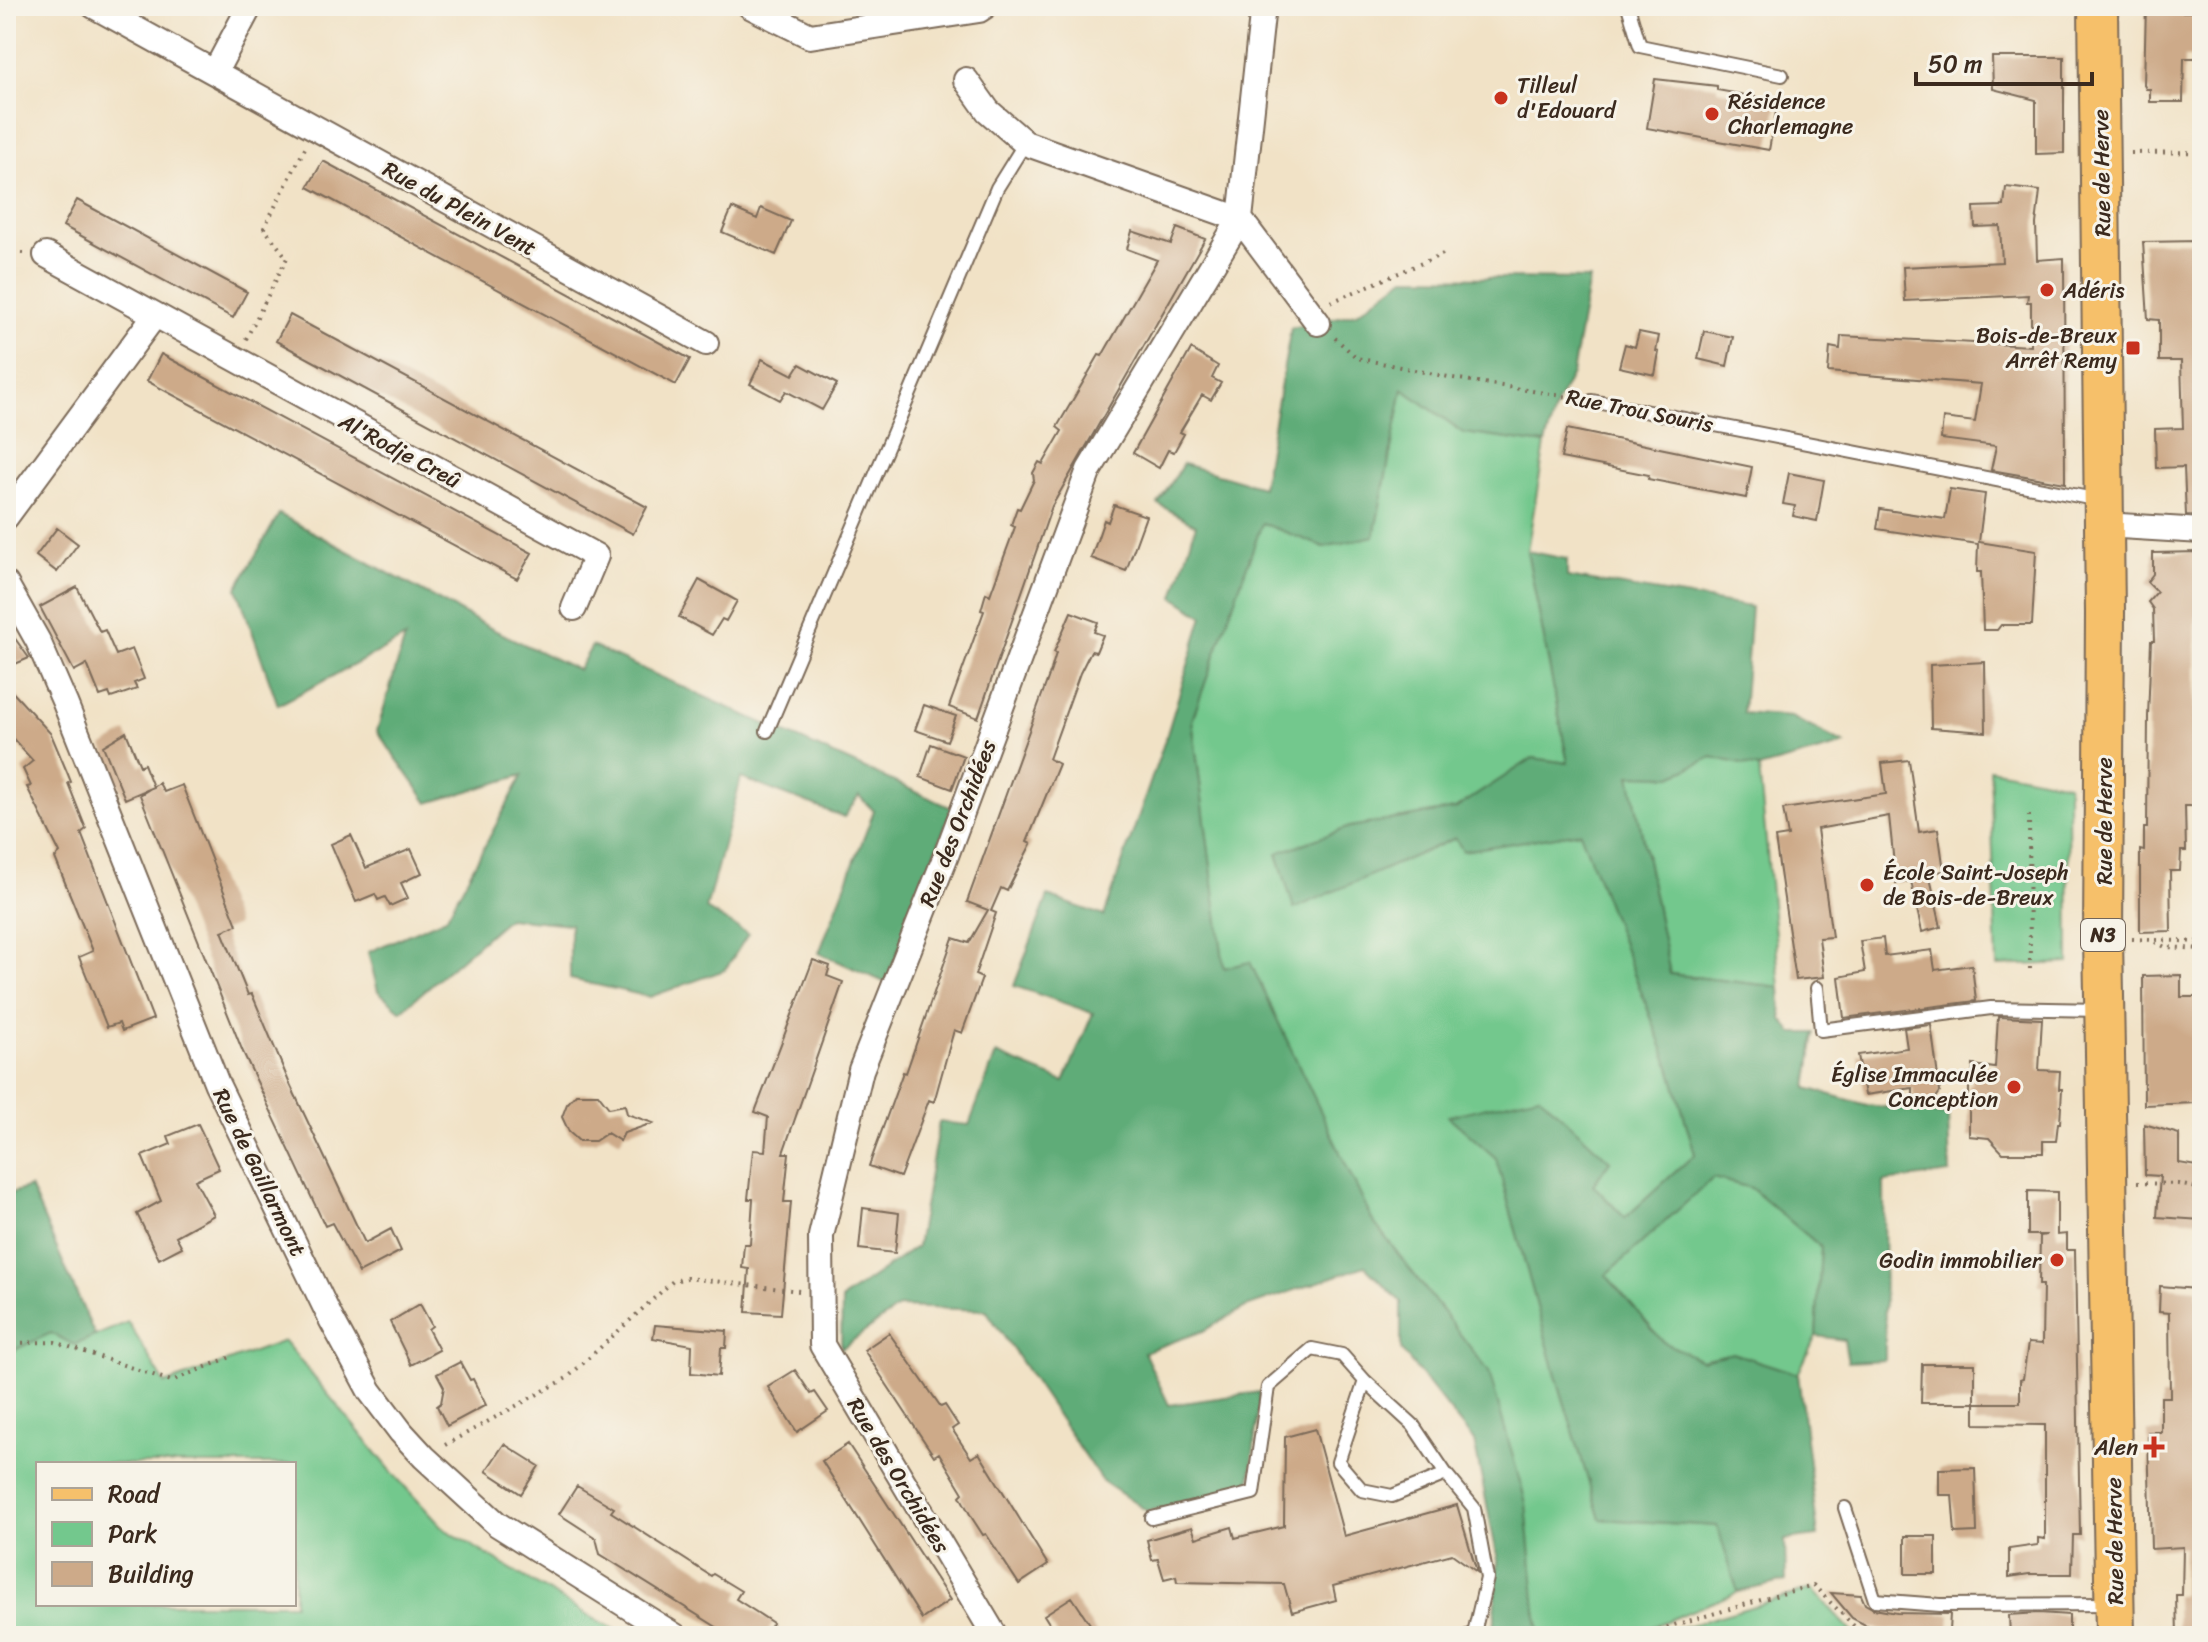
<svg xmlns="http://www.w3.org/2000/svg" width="2208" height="1642" viewBox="0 0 2208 1642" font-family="Sriracha,sans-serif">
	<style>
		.green { fill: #73c88d; stroke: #577956; stroke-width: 2; fill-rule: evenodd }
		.forest { fill: #5eac78; stroke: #4c6b4b; stroke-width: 2 }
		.building { fill: #cdaa89 }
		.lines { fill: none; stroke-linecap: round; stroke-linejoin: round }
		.lane-casing { stroke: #7b6a59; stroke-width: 16 }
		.street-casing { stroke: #7b6a59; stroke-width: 28 }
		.primary-casing { stroke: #7b6a59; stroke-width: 42 }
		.path { stroke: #7b6a59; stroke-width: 4; stroke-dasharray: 2 6; stroke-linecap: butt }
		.lane { stroke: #fff; stroke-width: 12 }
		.street { stroke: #fff; stroke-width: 24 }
		.primary { stroke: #f6c06b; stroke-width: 38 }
		.poi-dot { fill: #c8321e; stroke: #f7f3e8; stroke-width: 3 }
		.labels { text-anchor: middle; stroke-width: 6; stroke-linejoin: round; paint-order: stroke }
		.shield { fill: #f7f3e8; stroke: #73665b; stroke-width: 2 }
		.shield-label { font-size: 20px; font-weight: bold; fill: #3b2a1e }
		.poi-label { font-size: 22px; fill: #3b2a1e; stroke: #f7f3e8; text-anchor: start }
		.street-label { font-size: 22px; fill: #3b2a1e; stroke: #f7f3e8 }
	</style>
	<rect width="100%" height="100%" fill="#f7f3e8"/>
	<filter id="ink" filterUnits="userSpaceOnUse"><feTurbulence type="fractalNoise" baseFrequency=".0125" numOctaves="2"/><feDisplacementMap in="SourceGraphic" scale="16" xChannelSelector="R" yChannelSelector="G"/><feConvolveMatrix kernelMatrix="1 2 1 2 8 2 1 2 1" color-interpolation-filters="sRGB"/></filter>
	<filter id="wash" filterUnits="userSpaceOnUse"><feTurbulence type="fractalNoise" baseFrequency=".006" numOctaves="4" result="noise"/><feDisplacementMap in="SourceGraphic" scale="32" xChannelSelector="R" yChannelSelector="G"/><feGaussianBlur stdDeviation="1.8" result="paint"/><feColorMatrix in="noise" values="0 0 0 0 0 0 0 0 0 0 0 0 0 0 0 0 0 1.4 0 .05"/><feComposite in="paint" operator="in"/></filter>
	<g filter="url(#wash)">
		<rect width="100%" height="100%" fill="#f1e2c6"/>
		<path class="green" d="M1403 389 1464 433 1545 444 1527 551 1568 763 1533 758 1455 809 1350 827 1277 854 1295 908 1456 838 1464 851 1580 832 1670 1067 1695 1154 1625 1218 1593 1185 1610 1161 1449 1116 1496 1158 1556 1375 1600 1519 1718 1526 1738 1592 1642 1631 1599 1636H1541L1489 1372 1372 1220 1298 1067 1224 968 1192 720 1262 523 1324 547 1374 536Z
			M1712 757 1759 768 1780 987 1670 974 1630 775 1672 776Z
			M1990 769 2068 784 2069 963 1997 966Z
			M1713 1178 1751 1188 1821 1247 1816 1336 1798 1374 1733 1353 1701 1360 1663 1342 1606 1275Z
			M30 1187 95 1336 128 1322 165 1384 284 1341 397 1478 443 1528 589 1616 628 1636H6V1195ZM38 1464H294V1604H38Z
			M1812 1589 1856 1636H1652Z"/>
		<path class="forest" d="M1405 277 1589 279 1572 374 1557 403 1545 444 1464 433 1403 389 1374 536 1324 547 1262 523 1192 720 1224 968 1250 962 1372 1220 1489 1372 1526 1503 1537 1621 1541 1636H1491L1494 1635 1498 1560 1474 1441 1401 1350V1302L1365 1266 1246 1307 1203 1331 1144 1352 1169 1405 1260 1392 1249 1493 1147 1511 1101 1480 986 1310 899 1307 841 1349 842 1299 917 1246 939 1122 969 1125 996 1054 1064 1082 1093 1013 1014 986 1048 896 1104 916 1167 734 1203 616 1174 597 1196 525 1158 504 1183 464 1262 487 1291 328 1357 313Z
			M279 514 492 629 578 670 592 646 952 808 886 983 819 953 874 811 859 796 844 817 741 778 706 909 748 934 725 970 650 997 570 979V924L508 918 401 1011 378 991 368 952 446 918 523 775 428 803 377 731 405 638 278 705 237 588Z
			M1527 551 1567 559V577L1751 607 1743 713 1791 717 1845 744 1759 768 1712 757 1672 776 1630 775 1670 974 1780 987 1782 1019 1793 1033H1815L1807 1088 1867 1105 1948 1115 1950 1173 1884 1182 1885 1360 1848 1362 1844 1340 1816 1336 1821 1247 1751 1188 1713 1178 1606 1275 1663 1342 1701 1360 1733 1353 1798 1374 1818 1536 1785 1540 1786 1581 1738 1592 1717 1526 1600 1519 1556 1375 1496 1158 1448 1116 1539 1095 1610 1161 1593 1185 1625 1218 1695 1154 1670 1067 1580 832 1463 851 1455 838 1294 909 1277 853 1350 827 1455 809 1533 758 1568 763Z
			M30 1187 95 1336 74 1345 51 1333 6 1354V1195Z"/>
		<g id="blocks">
			<path class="building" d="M2146 6H2178V12H2202V58H2184L2183 102H2150V89H2146L2144 85Z
				M1992 57H2064V153L2036 154V100L1993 89Z
				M1655 79 1717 86V90L1778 101 1769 150 1647 128Z
				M323 161 690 359 676 385 308 187Z
				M2006 187 2040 191 2036 224 2037 260 2064 258 2065 483 1991 470 1996 446 1941 439 1943 418 1975 422 1981 384 1828 372 1830 347 1840 349 1841 336 2031 346V302H2027L2028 295 1905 301 1903 267 2002 262 2000 226 1975 227 1974 207 2004 206Z
				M77 200 247 292 233 318 63 226Z
				M732 208 757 219 761 208 791 221 776 255 722 232Z
				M1177 228 1205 239 1052 506 978 718 949 707 984 611 981 610 986 593 990 595 1015 527 1011 525 1017 508 1020 509 1034 480 1033 473 1039 462 1043 464 1062 431 1057 427 1099 355 1102 356 1157 260 1127 249 1132 231 1171 244Z
				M2198 241 2199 268H2202V288L2196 287 2202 383V516L2186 515 2184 467 2156 468 2155 429 2183 428 2181 361H2159V320L2148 319 2143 242Z
				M290 315 647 507 633 534 276 341Z
				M1704 331 1733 337 1727 366 1698 359Z
				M1639 332 1659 336 1656 351 1659 352 1655 375 1619 367 1625 344 1635 347Z
				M1191 349 1218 366 1212 378 1221 383 1211 400 1202 395 1180 432 1184 434 1174 452 1168 450 1159 468 1133 453Z
				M161 354 532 553 517 579 147 381Z
				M762 359 793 375 800 364 837 384 822 410 786 391 780 400 750 384Z
				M1567 429 1752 467 1746 498 1648 479 1649 475 1561 458Z
				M1789 473 1824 480 1817 521 1793 516 1795 506 1783 504Z
				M1950 489 1985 494 1979 542 2036 551 2032 625H2001L1997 630H1983L1981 572H1977L1978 544 1877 529 1880 509 1945 519Z
				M1114 505 1146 516 1126 571 1091 558 1104 520 1108 522Z
				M57 528 78 544 57 572 36 556Z
				M2198 552 2199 617H2196L2194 717H2202V806H2185L2186 851H2181L2180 871H2170L2171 931 2140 932V850L2144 851V828H2147L2148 717 2151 641H2154L2153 609 2148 602 2157 592 2147 582 2153 574V553Z
				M699 580 737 601 726 621 722 619 712 635 679 617Z
				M77 587 100 632 105 630 116 655 132 649 144 679 134 683 137 689 111 698 109 693 100 696 87 664 74 671 40 607Z
				M1071 612 1098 622 1094 632 1103 635 1096 652 1091 651 1080 673 1049 759 1059 764 1027 842 1031 844 1007 891 1001 888 991 911 996 913 975 975 982 978 962 1033 954 1030 934 1102 929 1100 900 1177 869 1166 903 1072 906 1073 953 938 969 943 988 910 967 902 1051 670 1056 653 1054 652Z
				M6 626 29 658 6 668Z
				M1985 662 1986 732 1931 728 1930 665Z
				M6 685 51 734 67 772 71 782 68 783 86 829 81 833 153 1019 122 1031 119 1023 107 1027 79 957 93 951 55 858 60 853 27 787 31 786 23 769 33 761 6 731Z
				M924 705 956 716 947 741 915 730Z
				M126 732 140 766 144 764 153 787 125 799 103 746Z
				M931 744 964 756 952 789 920 777Z
				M1909 760 1919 832 1938 829 1944 871 1929 873 1941 927 1922 932 1911 881 1896 883 1889 816 1817 829 1832 937 1819 938 1824 977 1796 980 1775 838 1788 836 1783 809 1886 794 1882 763Z
				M159 783 164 792 182 785 237 925 222 931 248 995 252 994 289 1082 365 1243 391 1229 401 1251 359 1273 332 1223 325 1226 243 1052 140 795Z
				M351 835 366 868 411 849 422 873 401 883 408 898 390 906 385 897 378 900 375 894 356 902 331 844Z
				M1883 938 1885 956 1932 950 1935 970 1972 965 1976 1001 1844 1018 1839 977 1865 972 1860 941Z
				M813 960 830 966 827 976 843 982 783 1153H789L784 1202H791L781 1314 746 1312 749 1269 742 1268 744 1244H750L753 1199H748L753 1150 765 1151 768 1117 755 1112Z
				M2181 975V997H2198L2196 1103 2144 1105 2143 976Z
				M1998 1017 2042 1019 2039 1070 2060 1071 2059 1089H2062L2060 1123H2058L2056 1141H2043V1153H2003L1989 1138 1969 1136V1084H1972L1973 1065 1995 1068Z
				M1931 1025 1940 1092 1933 1102 1923 1103 1913 1095V1088L1865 1095 1858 1055 1907 1048 1904 1028Z
				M576 1094H598L609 1108 625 1105 627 1114 653 1123 624 1133 620 1141 607 1133 595 1141H579L569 1132 562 1117 567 1104Z
				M198 1124 219 1169 195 1180 214 1215 176 1236 182 1247 159 1259 137 1214 161 1201 142 1156 171 1144 168 1136Z
				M2144 1124 2179 1134V1163L2202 1167V1220L2157 1217 2160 1176 2145 1175Z
				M2028 1191 2057 1192V1235L2067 1234V1250H2075L2080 1535H2073L2072 1574H2029L2009 1577V1549L2038 1545V1538L2045 1539V1425L1975 1424V1403H2020V1380L2023 1379 2028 1343 2042 1344 2043 1285H2039L2040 1236 2047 1235H2028Z
				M863 1208 899 1213 895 1253 859 1249Z
				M2160 1286 2197 1289V1301H2202L2201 1636H2177L2176 1595H2182L2183 1547 2151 1549 2148 1432H2161V1397H2170L2169 1313 2159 1312Z
				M420 1304 432 1326 428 1329 439 1350 411 1365 390 1322Z
				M655 1325 727 1331 726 1348H721L719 1376 691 1373 692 1345 653 1338Z
				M889 1333 941 1407 945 1405 958 1425 952 1429 971 1458 979 1453 1048 1565 1019 1584 986 1534 983 1535 972 1518 960 1496 963 1493 939 1453 934 1456 864 1350Z
				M460 1362 470 1380 473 1379 486 1405 447 1426 437 1406 441 1403 444 1387 437 1374Z
				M1922 1364H1975V1403H1921Z
				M795 1370 811 1394 815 1392 828 1411 797 1432 768 1387Z
				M1315 1429 1344 1536 1457 1505 1477 1572 1452 1554 1333 1586 1336 1600 1292 1612 1284 1584 1177 1582 1176 1576 1164 1579 1158 1559 1152 1560 1147 1540 1192 1527 1196 1538 1232 1527 1235 1538 1284 1526 1285 1437Z
				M504 1444 539 1466 521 1494 486 1471Z
				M848 1444 950 1600 922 1619 822 1461Z
				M1975 1468 1977 1532 1955 1533 1952 1495H1939V1469Z
				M577 1486 614 1508 611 1512 711 1576 713 1574 741 1591 736 1599 773 1623 765 1636H731L600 1554 596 1538 559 1514Z
				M1905 1536H1936V1574H1905Z
				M1831 1593 1861 1595 1865 1604 1874 1609 1897 1613 1950 1614 1949 1631H1938L1937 1634 1871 1628 1852 1618Z
				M1072 1597 1098 1636H1057L1044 1615Z
				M2039 1613 2069 1615V1636H2010L2009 1615Z"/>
		</g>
	</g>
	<g filter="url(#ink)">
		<use href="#blocks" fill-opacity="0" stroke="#7b6a59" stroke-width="2"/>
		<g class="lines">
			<defs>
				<path id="lane" d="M1628 6 1640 46 1782 75
					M1592 401 2099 500
					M767 731 997 188 1025 143
					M1817 988 1821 1030 1991 1008 2101 1010
					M1365 1381 1413 1425 1446 1474 1392 1496 1362 1490 1338 1462Z
					M1446 1474 1474 1508 1487 1578 1474 1633 1467 1636
					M1845 1508 1875 1600 1940 1605 2112 1604
					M1152 1518 1253 1493 1268 1387 1312 1349 1342 1355 1365 1381"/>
				<path id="street" d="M94 6 706 343
					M750 6 810 36 979 10 985 6
					M215 72 250 6
					M966 80 988 111 1025 143 1240 219 1318 323
					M46 255 596 556 574 608
					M6 517 155 315
					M2104 525 2202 531
					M6 584 38 641 65 703 217 1084 331 1319 370 1391 401 1432 424 1457 497 1524 675 1636
					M995 1636 822 1345 821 1236 861 1070 947 853 1089 470 1240 219 1263 6"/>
				<path id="primary" d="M2098 6 2105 613 2103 937 2115 1636"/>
			</defs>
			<use href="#lane" class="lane-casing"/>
			<use href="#street" class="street-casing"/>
			<use href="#primary" class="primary-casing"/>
			<path class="path" d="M2131 153 2202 152
				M6 252 24 253
				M1331 302 1443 254
				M1335 338 1357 358 1453 378 1575 398
				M246 339 287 258 264 228 305 148
				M2029 815 2030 971
				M2132 939 2202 942
				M2155 942 2165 947 2202 949
				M2137 1183 2178 1184 2202 1189
				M6 1343 55 1342 171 1381 231 1357
				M445 1445 567 1378 673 1281 687 1278 800 1291
				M1636 1636 1813 1585 1864 1636"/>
			<use href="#lane" class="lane"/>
			<use href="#street" class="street"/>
			<use href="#primary" class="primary"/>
		</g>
	</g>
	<g class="poi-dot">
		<circle cx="1501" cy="98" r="8"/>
		<circle cx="1712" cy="114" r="8"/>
		<circle cx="2047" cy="290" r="8"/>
		<rect x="2125" y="340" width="16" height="16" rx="4"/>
		<circle cx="1867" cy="885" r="8"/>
		<circle cx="2014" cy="1087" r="8"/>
		<circle cx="2057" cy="1260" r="8"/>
		<path d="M2150 1435h8v8h8v8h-8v8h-8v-8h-8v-8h8z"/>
	</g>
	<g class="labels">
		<rect class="shield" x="2081" y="919" width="44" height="32" rx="6"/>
		<g class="shield-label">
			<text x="2103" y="942">N3</text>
		</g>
		<g class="poi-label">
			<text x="1517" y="93">Tilleul<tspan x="1517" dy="25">d'Edouard</tspan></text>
			<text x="1728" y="109">Résidence<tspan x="1728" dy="25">Charlemagne</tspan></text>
			<text x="2063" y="298">Adéris</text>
			<text x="2117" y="343" text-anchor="end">Bois-de-Breux<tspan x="2117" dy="25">Arrêt Remy</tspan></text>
			<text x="1883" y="880">École Saint-Joseph<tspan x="1883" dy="25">de Bois-de-Breux</tspan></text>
			<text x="1998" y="1082" text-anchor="end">Église Immaculée<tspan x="1998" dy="25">Conception</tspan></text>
			<text x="2041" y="1268" text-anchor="end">Godin immobilier</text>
			<text x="2138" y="1455" text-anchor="end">Alen</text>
		</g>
		<g class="street-label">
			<text transform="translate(2101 173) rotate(-91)" y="8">Rue de Herve</text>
			<text transform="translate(460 208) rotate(29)" y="8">Rue du Plein Vent</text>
			<text transform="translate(1640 410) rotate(11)" y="8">Rue Trou Souris</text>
			<text transform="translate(400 450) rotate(28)" y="8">Al'Rodje Creû</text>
			<text transform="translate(2104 821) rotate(-90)" y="8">Rue de Herve</text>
			<text transform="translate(957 823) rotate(-69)" y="8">Rue des Orchidées</text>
			<text transform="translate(260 1172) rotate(64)" y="8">Rue de Gaillarmont</text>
			<text transform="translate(899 1475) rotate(59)" y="8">Rue des Orchidées</text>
			<text transform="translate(2114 1541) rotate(-91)" y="8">Rue de Herve</text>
		</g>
	</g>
	<rect width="2208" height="1642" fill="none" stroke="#f7f3e8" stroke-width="32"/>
	<rect x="36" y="1462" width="260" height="144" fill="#f7f3e8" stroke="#aca397" stroke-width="2"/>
	<rect x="52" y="1488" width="40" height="12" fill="#f6c06b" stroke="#aca397" stroke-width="2"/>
	<text x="108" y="1502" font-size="24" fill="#3b2a1e">Road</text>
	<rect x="52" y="1522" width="40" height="24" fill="#73c88d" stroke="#aca397" stroke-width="2"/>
	<text x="108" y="1542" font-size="24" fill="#3b2a1e">Park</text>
	<rect x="52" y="1562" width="40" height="24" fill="#cdaa89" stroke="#aca397" stroke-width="2"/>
	<text x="108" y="1582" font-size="24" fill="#3b2a1e">Building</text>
	<path d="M1916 72v12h176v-12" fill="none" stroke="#3b2a1e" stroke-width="4"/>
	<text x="1928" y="72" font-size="24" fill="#3b2a1e" stroke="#f7f3e8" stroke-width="6" paint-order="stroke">50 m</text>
</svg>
